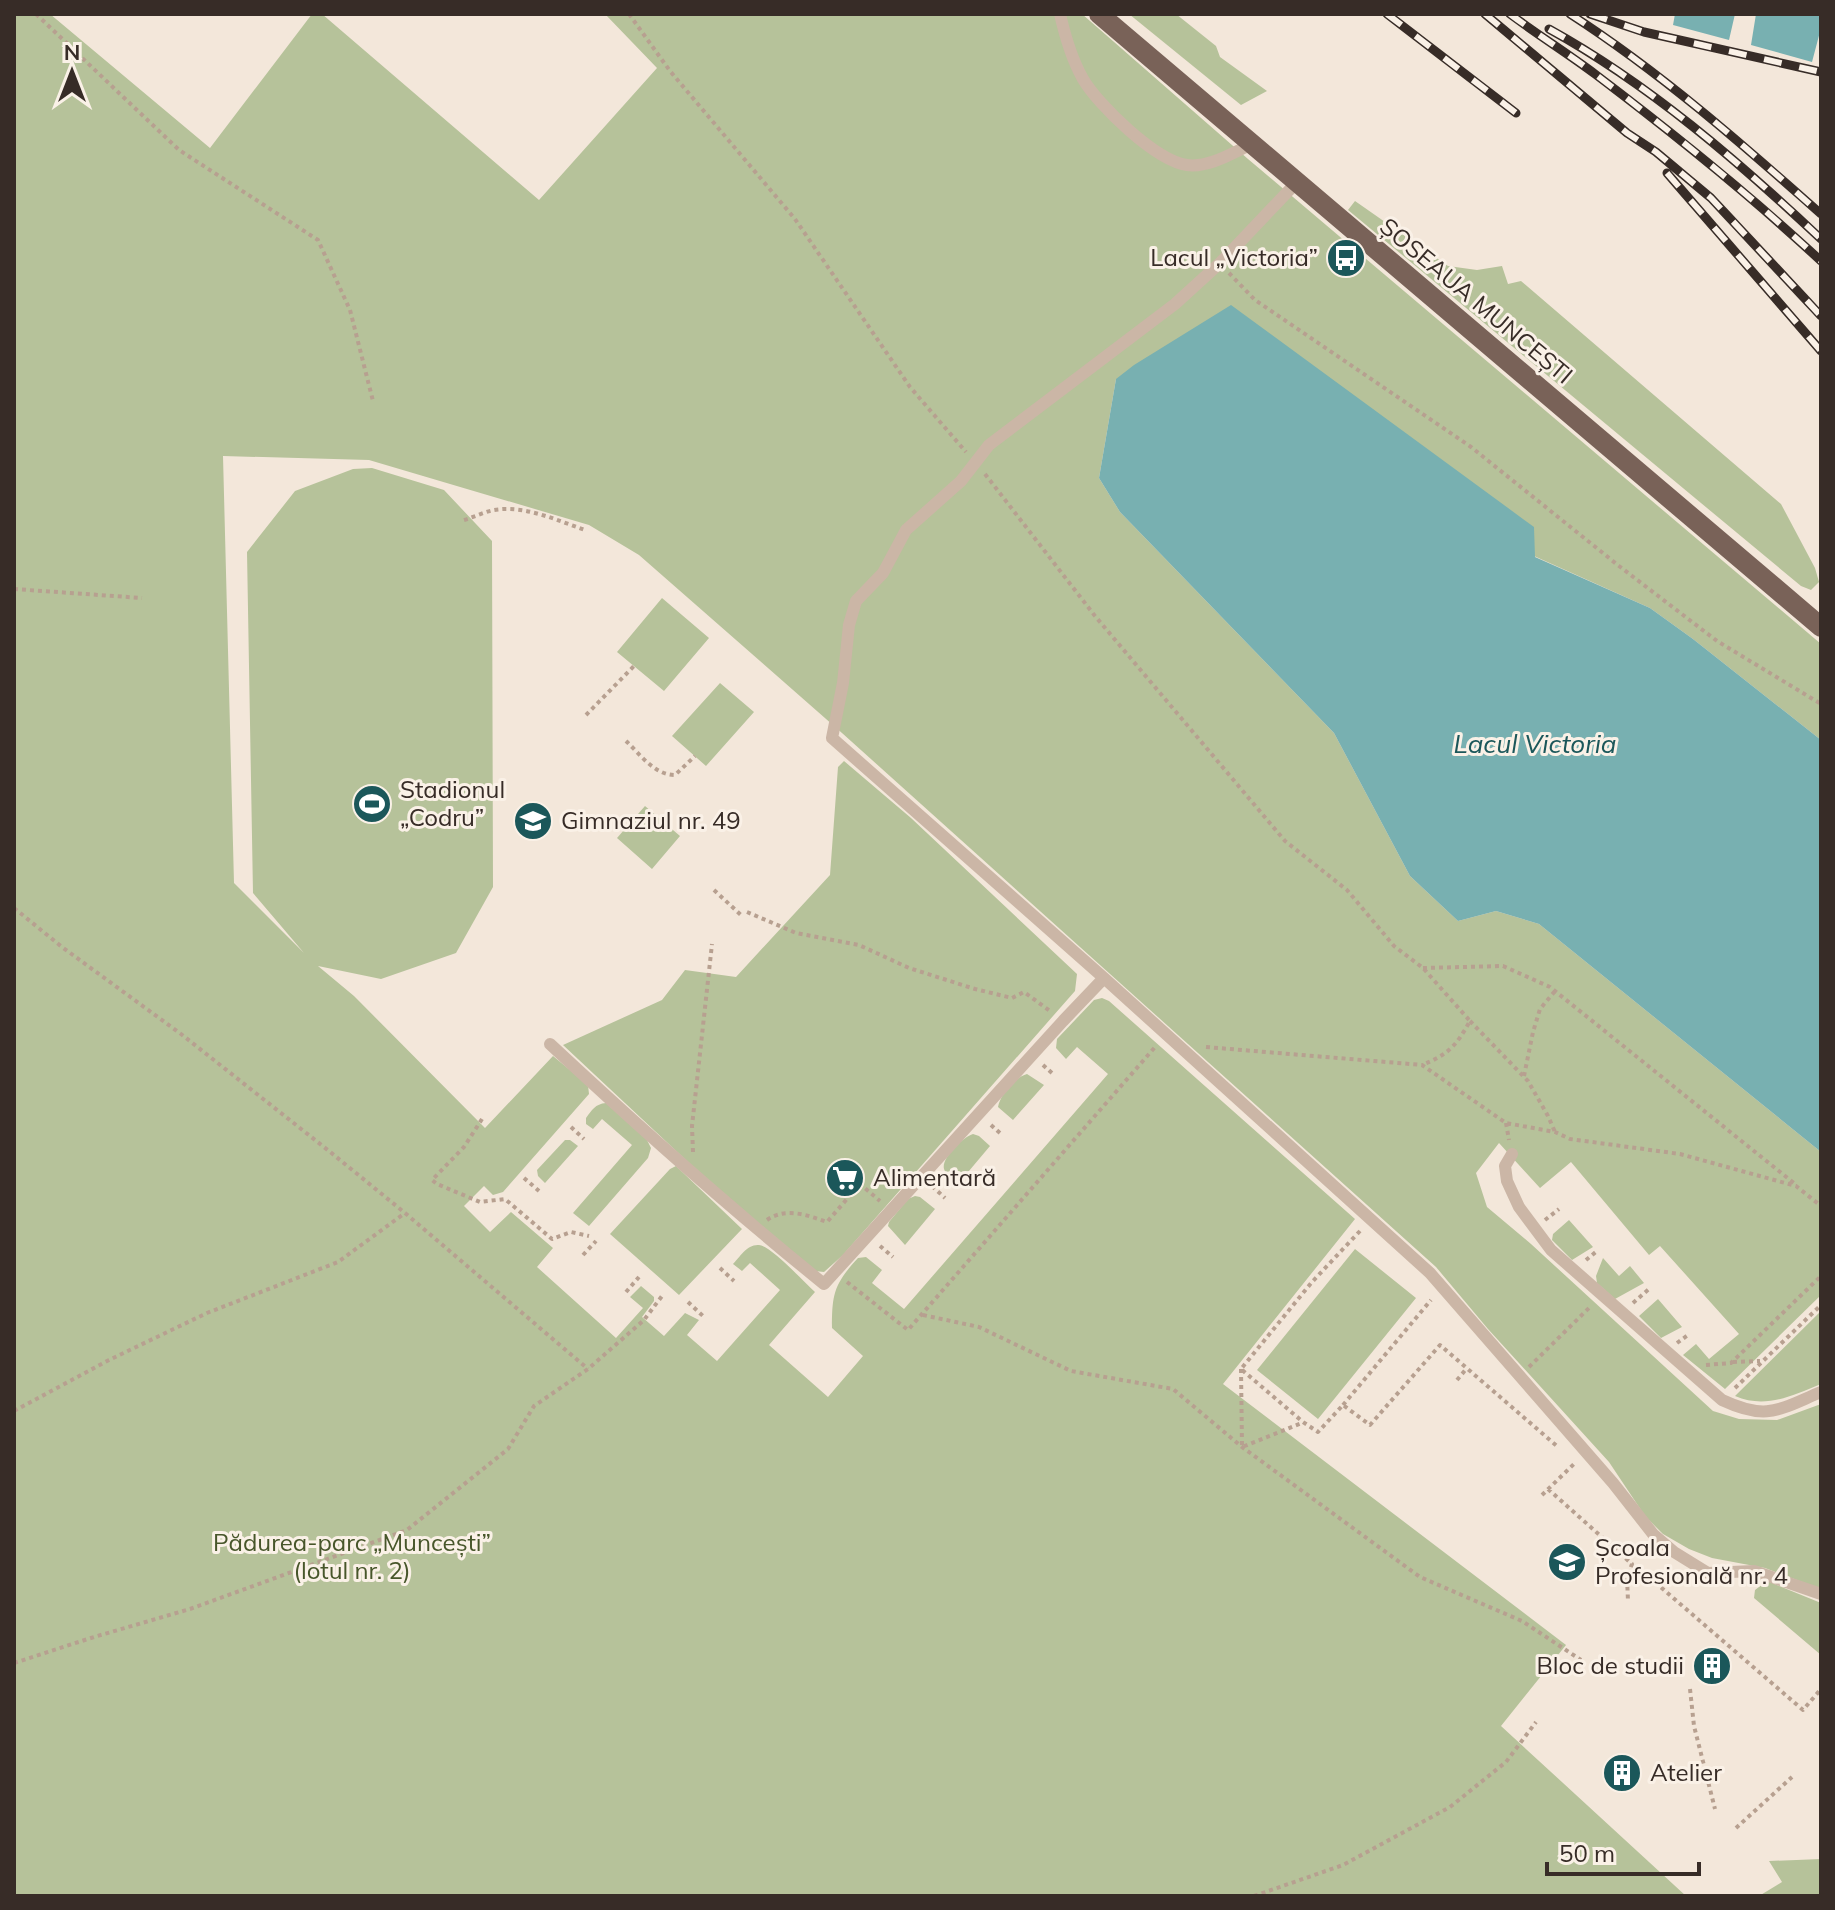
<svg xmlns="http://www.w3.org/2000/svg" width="1835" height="1910" viewBox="0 0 1835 1910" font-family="Mulish,sans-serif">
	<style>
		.green { fill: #b6c29a }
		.water { fill: #78b0b1 }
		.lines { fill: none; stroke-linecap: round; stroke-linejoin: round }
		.path { stroke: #b7a090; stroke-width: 4; stroke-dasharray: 4 4; stroke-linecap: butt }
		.service { stroke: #cbb6a6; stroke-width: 12 }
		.primary { stroke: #796258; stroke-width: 20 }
		.rail-casing { stroke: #372c27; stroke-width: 9 }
		.rail { stroke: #faf1e7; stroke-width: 6; stroke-dasharray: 18; stroke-linecap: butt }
		.labels { text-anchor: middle; stroke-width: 6; stroke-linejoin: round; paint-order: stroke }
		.poi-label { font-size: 24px; fill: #372c27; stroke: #faf1e7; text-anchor: start }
		.street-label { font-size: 24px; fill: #372c27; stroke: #faf1e7 }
		.park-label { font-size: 24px; fill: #47562a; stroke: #faf1e7 }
		.water-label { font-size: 26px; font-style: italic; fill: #1b575a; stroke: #faf1e7 }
	</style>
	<rect width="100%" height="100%" fill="#f3e7da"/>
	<path class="green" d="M14 14H50L210 148 312 14H322L539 200 657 68 605 14H1082L1248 159 1821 644V740L1693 639 1650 608 1534 556 1116 379 1099 478 1120 512 1334 733 1410 876 1458 921 1496 911 1539 924 1821 1152V1295L1725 1389 1683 1355 1696 1344 1709 1359 1739 1334 1660 1246 1649 1255 1571 1162 1540 1188 1499 1143 1476 1173 1487 1207 1531 1244 1713 1411 1739 1419 1777 1420 1821 1404V1589L1765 1568 1712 1558 1689 1549 1663 1534 1645 1516 1609 1462 1488 1329 1436 1267 842 733 639 555 589 525 369 460 223 456 234 883 304 953 253 893 247 552 295 491 353 469 372 468 444 490 492 541 493 887 456 953 381 979 318 966 354 996 485 1128 553 1056 588 1085 589 1094 503 1192 493 1195 484 1186 464 1206 490 1232 511 1212 553 1248 537 1267 616 1338 643 1308 630 1297 641 1286 654 1297V1301L642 1317 664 1336 685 1313 699 1320 687 1335 717 1361 780 1290 750 1263 742 1271 733 1264C740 1257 747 1244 759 1245 771 1246 805 1283 815 1292L769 1345 828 1397 863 1356 832 1328C832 1294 834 1284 858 1258L866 1257 882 1270 872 1283 904 1309 1108 1074 1077 1047 1066 1059 1056 1048 1057 1039 1094 1000 1102 998 1109 1001 1355 1219 1223 1384 1566 1645 1501 1726 1686 1896H14Z
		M1129 14H1176L1216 46 1220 57 1267 91 1241 105Z
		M1355 201 1448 266 1477 270 1502 266 1508 284 1521 281 1781 504 1815 568 1819 582 1811 590 1801 586 1348 210Z
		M662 598 709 638 664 691 617 652Z
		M720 683 754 712 706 766 672 736Z
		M844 761 911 818 1077 974 1075 991 843 1255 824 1272 815 1271 735 1206 563 1045 662 1000 685 970 736 977 830 875 838 767Z
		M645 806 680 836 652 869 617 838Z
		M1027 1074 1044 1085 1013 1120 998 1107C1000 1095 1015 1077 1027 1074Z
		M606 1103 646 1138 651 1148 648 1158 589 1226 573 1213 632 1145 602 1119 593 1129 586 1124V1118C592 1110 595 1104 606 1103Z
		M973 1134 979 1136 990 1146 958 1184C953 1179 946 1175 944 1169 941 1158 963 1137 973 1134Z
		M565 1140H570L578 1146 545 1183 538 1176 537 1170Z
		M676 1166 742 1229 679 1295 610 1234 670 1169Z
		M915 1196 920 1197 935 1209 905 1245 888 1226 889 1222 908 1199Z
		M1569 1220 1593 1247 1572 1260 1552 1240 1553 1234Z
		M1355 1249 1416 1298 1318 1419 1257 1370Z
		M1603 1258 1619 1276 1630 1266 1644 1283 1615 1299 1597 1283 1596 1276Z
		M1658 1299 1682 1327 1661 1338 1639 1316Z
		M1821 1311V1384C1792 1396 1765 1409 1735 1396Z
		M1767 1581 1821 1603V1655L1754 1598 1755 1590Z
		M1821 1859V1896H1759L1782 1882 1769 1861Z"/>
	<path class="water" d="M1675 14H1735L1729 40 1673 25Z
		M1756 14H1821V28L1812 62 1751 45Z
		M1231 305 1534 527 1535 557 1650 608 1693 639 1821 740V1152L1539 924 1496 911 1458 921 1410 876 1334 733 1120 512 1099 478 1116 379 1134 365Z"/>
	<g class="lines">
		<path class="path" d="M36 14 179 150 318 240 350 310 373 401
			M629 14 670 71 795 219 910 387 966 452
			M1229 273 1255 300 1471 447 1619 566 1717 641 1821 704
			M985 474 1095 616 1285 841 1347 890 1394 946 1423 968 1470 1021C1456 1046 1449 1054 1422 1065
			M464 520C474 517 484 512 494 510 525 505 556 520 585 530
			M14 589 142 598
			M586 715 634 666
			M626 741C640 754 654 775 675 775L695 756
			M714 890 742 916
			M14 908 62 947 181 1034 329 1151 405 1213 588 1369
			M747 912 796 933 859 945 909 968 975 989 1012 998 1024 992 1050 1011
			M1423 968 1503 966 1550 987 1795 1184
			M1470 1021 1528 1081 1548 1116 1555 1132
			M1206 1047 1422 1065 1506 1123 1555 1132 1570 1139 1680 1154 1796 1186 1821 1206
			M1043 1065 1053 1074
			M1524 1076 1533 1032 1540 1009 1555 991
			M482 1119 464 1147 432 1180 437 1184 480 1202 505 1199 552 1239 571 1232 589 1236
			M1506 1123 1509 1140
			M991 1125 1001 1134
			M571 1127 584 1139
			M693 1152 692 1126 712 944
			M524 1178 539 1191
			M932 1186 945 1198
			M767 1220C786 1207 807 1215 827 1222L860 1184 880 1201
			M1545 1220 1559 1209
			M1360 1231 1312 1282 1241 1369 1303 1422 1318 1432 1343 1405 1370 1425 1440 1345 1558 1447
			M880 1246 893 1257
			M583 1255 596 1241
			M1586 1260 1597 1251
			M720 1268 734 1281
			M847 1282 908 1330 1156 1046
			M626 1292 639 1277
			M688 1302 703 1316
			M1633 1303 1649 1289
			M923 1315 979 1327 1071 1371 1173 1389 1242 1447 1420 1577 1522 1621 1581 1660
			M1677 1343 1688 1335
			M1733 1362 1760 1361
			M1706 1365 1731 1363 1821 1276
			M1529 1367 1591 1306
			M1241 1369 1242 1447 1302 1423
			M1457 1380 1467 1368
			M1735 1388 1821 1305
			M1343 1405 1431 1300
			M14 1411 109 1360 207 1313 338 1262 405 1213
			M1548 1489 1632 1564 1627 1578 1628 1601
			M1542 1495 1575 1463
			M1649 1577 1803 1710 1821 1689
			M14 1663 94 1637 190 1609 407 1530 508 1449 534 1406 588 1369 644 1320 662 1296
			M1690 1689 1694 1726 1715 1809
			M1736 1828 1792 1777
			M1254 1896 1343 1865 1450 1807 1506 1762 1536 1722"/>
		<path class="service" d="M1060 14C1065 36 1071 58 1083 79 1098 105 1156 161 1187 165 1209 168 1232 153 1252 144
			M1296 183 1220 263 1175 304 989 445 961 481 906 530 883 573 856 601 849 625 843 683 832 738 1104 978 1430 1273 1613 1483 1653 1534 1674 1552 1708 1573 1754 1571 1821 1594
			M550 1044C639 1127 730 1208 824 1284L1063 1021 1104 978
			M1512 1154 1505 1166 1507 1181 1519 1207 1551 1250 1722 1400C1767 1421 1778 1410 1821 1392"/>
		<path class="primary" d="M1099 14 1821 627"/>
		<defs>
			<path id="rail" d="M1387 14 1516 113
				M1485 14 1627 133 1656 152 1711 198 1821 316
				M1510 14C1538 35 1567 53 1595 74 1673 133 1749 194 1821 261
				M1570 14C1660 72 1741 143 1821 214
				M1590 14 1644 32 1821 72
				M1549 29C1649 84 1738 161 1821 239
				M1667 173 1821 351"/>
		</defs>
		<use href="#rail" class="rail-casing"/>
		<use href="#rail" class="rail"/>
	</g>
	<defs>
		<symbol id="bus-disc" viewBox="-11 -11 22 22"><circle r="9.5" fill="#1b575a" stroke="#faf1e7"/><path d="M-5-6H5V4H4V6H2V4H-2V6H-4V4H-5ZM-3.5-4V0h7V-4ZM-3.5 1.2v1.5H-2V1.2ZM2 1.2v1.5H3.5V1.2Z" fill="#fff"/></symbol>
		<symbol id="stadium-disc" viewBox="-11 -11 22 22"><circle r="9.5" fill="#1b575a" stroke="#faf1e7"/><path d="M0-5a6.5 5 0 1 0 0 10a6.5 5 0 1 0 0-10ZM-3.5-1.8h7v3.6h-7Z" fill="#fff"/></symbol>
		<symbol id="school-disc" viewBox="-11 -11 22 22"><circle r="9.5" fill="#1b575a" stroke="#faf1e7"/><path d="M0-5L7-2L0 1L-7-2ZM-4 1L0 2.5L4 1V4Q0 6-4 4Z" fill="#fff"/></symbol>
		<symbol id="supermarket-disc" viewBox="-11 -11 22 22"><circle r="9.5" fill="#1b575a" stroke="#faf1e7"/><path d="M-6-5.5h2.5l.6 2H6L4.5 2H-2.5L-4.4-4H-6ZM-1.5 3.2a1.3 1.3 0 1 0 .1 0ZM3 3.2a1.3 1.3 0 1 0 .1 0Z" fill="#fff"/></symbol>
		<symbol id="university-disc" viewBox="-11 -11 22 22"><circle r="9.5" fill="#1b575a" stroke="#faf1e7"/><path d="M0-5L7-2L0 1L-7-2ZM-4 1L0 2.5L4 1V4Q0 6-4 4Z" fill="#fff"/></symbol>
		<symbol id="building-disc" viewBox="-11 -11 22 22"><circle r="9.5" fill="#1b575a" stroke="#faf1e7"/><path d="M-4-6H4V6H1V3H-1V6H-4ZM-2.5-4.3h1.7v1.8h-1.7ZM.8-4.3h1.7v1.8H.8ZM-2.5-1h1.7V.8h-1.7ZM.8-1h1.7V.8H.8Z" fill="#fff"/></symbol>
	</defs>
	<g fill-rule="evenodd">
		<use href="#bus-disc" x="1324" y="236" width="44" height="44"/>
		<use href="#stadium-disc" x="350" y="782" width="44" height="44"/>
		<use href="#school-disc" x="511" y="799" width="44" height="44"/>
		<use href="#supermarket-disc" x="823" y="1156" width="44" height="44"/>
		<use href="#university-disc" x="1545" y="1540" width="44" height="44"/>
		<use href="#building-disc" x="1690" y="1644" width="44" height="44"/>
		<use href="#building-disc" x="1600" y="1751" width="44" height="44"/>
	</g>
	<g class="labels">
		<g class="poi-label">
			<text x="1318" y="266" text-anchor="end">Lacul „Victoria”</text>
			<text x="400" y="798">Stadionul<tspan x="400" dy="28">„Codru”</tspan></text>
			<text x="561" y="829">Gimnaziul nr. 49</text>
			<text x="873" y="1186">Alimentară</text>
			<text x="1595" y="1556">Școala<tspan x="1595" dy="28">Profesională nr. 4</tspan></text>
			<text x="1684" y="1674" text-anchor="end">Bloc de studii</text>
			<text x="1650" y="1781">Atelier</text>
		</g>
		<g class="street-label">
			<text transform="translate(1476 301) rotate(40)" y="8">ȘOSEAUA MUNCEȘTI</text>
		</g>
		<g class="park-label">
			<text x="352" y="1551">Pădurea-parc „Muncești”<tspan x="352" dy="28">(lotul nr. 2)</tspan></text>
		</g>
		<g class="water-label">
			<text x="1535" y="753">Lacul Victoria</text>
		</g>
	</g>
	<rect width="1835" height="1910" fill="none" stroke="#372c27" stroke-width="32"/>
	<g transform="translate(72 72)" stroke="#faf1e7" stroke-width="6" paint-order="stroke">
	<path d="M0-6L14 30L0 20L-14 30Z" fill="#372c27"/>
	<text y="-12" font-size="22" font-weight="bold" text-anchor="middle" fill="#372c27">N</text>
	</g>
	<path d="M1547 1862v12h152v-12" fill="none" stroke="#372c27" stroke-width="4"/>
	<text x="1559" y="1862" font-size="24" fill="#372c27" stroke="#faf1e7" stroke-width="6" paint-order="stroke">50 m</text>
</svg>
